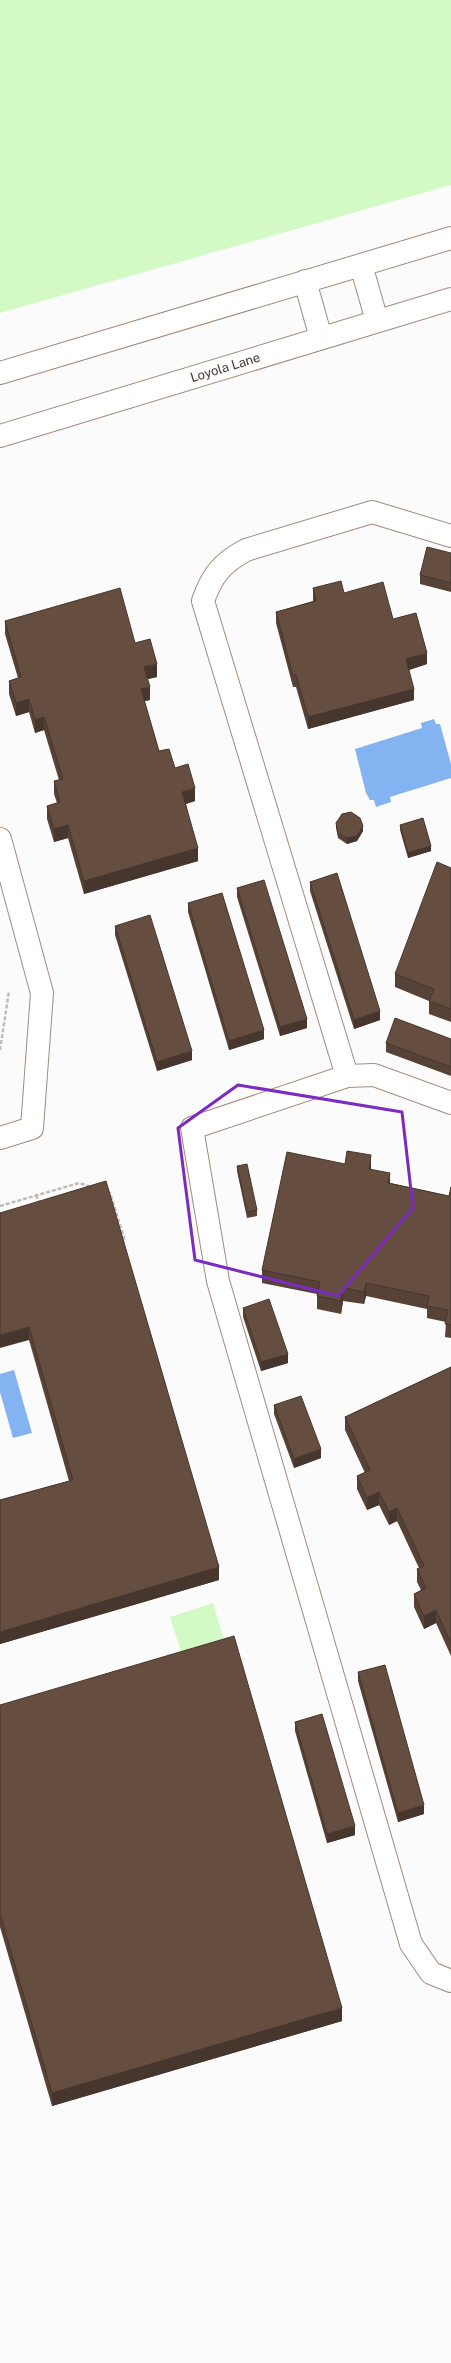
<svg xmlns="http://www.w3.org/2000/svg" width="451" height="2363" viewBox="0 0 451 2363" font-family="'Public Sans',sans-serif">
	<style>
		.green { fill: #d3fac4 }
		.water { fill: #84b3f2 }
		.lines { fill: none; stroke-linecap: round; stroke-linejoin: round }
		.minor-casing { stroke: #a48a7c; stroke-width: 24 }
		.major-casing { stroke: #a48a7c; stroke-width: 24 }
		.path { stroke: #bfbbb9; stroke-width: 2.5; stroke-dasharray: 4 2; stroke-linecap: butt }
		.minor { stroke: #fff; stroke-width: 22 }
		.major { stroke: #fff; stroke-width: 22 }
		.wall { fill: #574237 }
		.shaded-wall { fill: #47362d }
		.building { fill: #654d40; stroke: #47362d }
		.marked { fill: none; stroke: #7b2cbf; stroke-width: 3; stroke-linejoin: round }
		.labels { text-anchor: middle; stroke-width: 4; stroke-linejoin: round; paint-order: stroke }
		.street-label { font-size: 13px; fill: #443832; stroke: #fbfbfb }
	</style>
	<rect width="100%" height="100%" fill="#fbfbfb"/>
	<path class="green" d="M0 0H451V185L0 313Z
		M213 1603 224 1639 181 1652 170 1617Z"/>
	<path class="water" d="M434 719 436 724H440L451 764V778L390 797 391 802 376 807 374 800H370L366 793 355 749 422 728 421 723Z
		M14 1370 32 1433 13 1438 0 1392V1374Z"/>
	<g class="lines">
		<defs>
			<path id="minor" d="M0 839 42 993 32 1128 0 1138
				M347 1076 203 601C212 575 222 563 246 550L372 512 451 536
				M451 1103 374 1075 347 1076 192 1128 218 1281 411 1944 431 1973 451 1981"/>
			<path id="major" d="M361 265 377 321
				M305 281 321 338
				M0 373 451 238
				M0 436 451 299"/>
		</defs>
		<use href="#minor" class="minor-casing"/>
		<use href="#major" class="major-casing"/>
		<path class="path" d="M0 1050 9 991
			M107 1192 110 1193 125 1241
			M36 1195 40 1204
			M0 1206 79 1183 91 1187"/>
		<use href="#minor" class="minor"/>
		<use href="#major" class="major"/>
	</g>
	<path class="wall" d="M451 553V592L420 584V575Z
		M313 588 344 593 393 619 427 664 409 670 414 700 308 729 296 687H293L276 623V612L313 601Z
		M5 621 135 643 157 677 147 679 150 700 144 701 159 751 175 768 195 801 186 804 198 861 84 894 68 838 54 842 47 819V806L57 803 54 794V781L59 780 44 730 35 733 29 712 16 716 9 694V681L18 678 5 634Z
		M336 823 363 831 357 841 347 844 338 838 336 828Z
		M400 825 431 851 408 858 400 830Z
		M451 868V1022L429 1014V1001L395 987V974Z
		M310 882 380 1020 354 1029 310 891Z
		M237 888 307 1028 280 1036 237 897Z
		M188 903 264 1039 229 1050 188 912Z
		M115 926 192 1060 157 1071 115 935Z
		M451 1039V1076L386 1052V1043Z
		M345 1164 371 1168V1169L390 1183 449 1196 451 1187V1338L445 1337 446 1322 427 1318V1309L366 1296 364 1304 343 1301 341 1314 317 1309V1294L262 1283V1270Z
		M237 1166 257 1210V1216L247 1218 237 1171Z
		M0 1213 219 1580 0 1644V1500L69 1481 29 1340Z
		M243 1308 288 1363 261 1371 243 1317Z
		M451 1367V1656L436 1623 424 1629 414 1607V1594L421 1590 417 1582V1569L419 1568 397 1521 389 1525 379 1505 367 1510 357 1489V1476L365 1473 345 1430V1417Z
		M274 1405 321 1458 294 1468 274 1414Z
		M358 1672 424 1814 398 1822 358 1681Z
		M0 1705 342 2021 52 2106 0 1927Z
		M295 1722 355 1835 327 1843 295 1731Z"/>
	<path class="shaded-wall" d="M427 653V664L406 671V659Z
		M157 664V677L144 680V667Z
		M150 687V700L141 702V689Z
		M414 689V700L308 729V717Z
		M29 699V712L16 716V703Z
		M44 717V730L35 733V720Z
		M195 788V801L182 805V792Z
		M68 825V838L54 842V829Z
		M363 826V831L357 841 347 844V838Z
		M431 846V851L408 858V853Z
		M198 848V861L84 894V881Z
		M380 1011V1020L354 1029V1020Z
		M307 1019V1028L280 1036V1027Z
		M264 1030V1039L229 1050V1041Z
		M192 1051V1060L157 1071V1062Z
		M371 1155V1168L369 1182V1169Z
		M390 1173V1186L388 1183Z
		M366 1283V1296L364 1304V1292Z
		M343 1288V1301L341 1314V1301Z
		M29 1327V1340L0 1348V1335Z
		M288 1354V1363L261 1371V1362Z
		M321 1449V1458L294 1468V1459Z
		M379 1492V1505L367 1510V1498Z
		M397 1508V1521L389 1525V1512Z
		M219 1567V1580L0 1644V1632Z
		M436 1610V1623L424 1629V1616Z
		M424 1805V1814L398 1822V1813Z
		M355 1826V1835L327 1843V1834Z
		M342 2008V2021L52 2106V2093Z"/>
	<path class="building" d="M427 547 451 553V583L420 575Z
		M341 581 344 593 383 582 393 619 416 613 427 653 406 659 414 689 308 717 296 675 293 676 276 612 316 601 313 588Z
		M120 588 135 643 150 639 157 664 144 667 150 687 141 689 159 751 169 749 175 768 188 764 195 788 182 792 198 848 84 881 68 825 54 829 47 806 60 802 54 781 63 779 44 717 35 720 29 699 16 703 9 681 21 677 5 621Z
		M351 812 360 818 363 826 357 836 347 838 338 833 336 823 342 814Z
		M423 818 431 846 408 853 400 825Z
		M437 862 451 868V1009L429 1001 434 989 395 974Z
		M337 873 380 1011 354 1020 310 882Z
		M264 880 307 1019 280 1027 237 888Z
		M222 893 264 1030 229 1041 188 903Z
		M150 915 192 1051 157 1062 115 926Z
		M395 1018 451 1039V1067L386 1043Z
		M347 1151 371 1155 369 1169 390 1173 388 1183 449 1196 451 1187V1325L445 1324 448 1310 427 1306 429 1296 366 1283 364 1292 343 1288 341 1301 317 1296 320 1282 262 1270 287 1152 345 1164Z
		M247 1164 257 1210 247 1212 237 1166Z
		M106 1181 219 1567 0 1632V1500L73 1480 29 1327 0 1335V1213Z
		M269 1299 288 1354 261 1362 243 1308Z
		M451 1367V1643L436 1610 424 1616 414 1594 426 1588 417 1569 424 1566 397 1508 389 1512 379 1492 367 1498 357 1476 370 1470 345 1417Z
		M301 1396 321 1449 294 1459 274 1405Z
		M234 1636 342 2008 52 2093 0 1914V1705Z
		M385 1665 424 1805 398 1813 358 1672Z
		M322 1714 355 1826 327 1834 295 1722Z"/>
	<path class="marked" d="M238 1085 402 1112 413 1208 338 1296 195 1260 178 1128Z"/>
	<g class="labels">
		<g class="street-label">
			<text transform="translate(225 367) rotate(-17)" y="5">Loyola Lane</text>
		</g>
	</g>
</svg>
